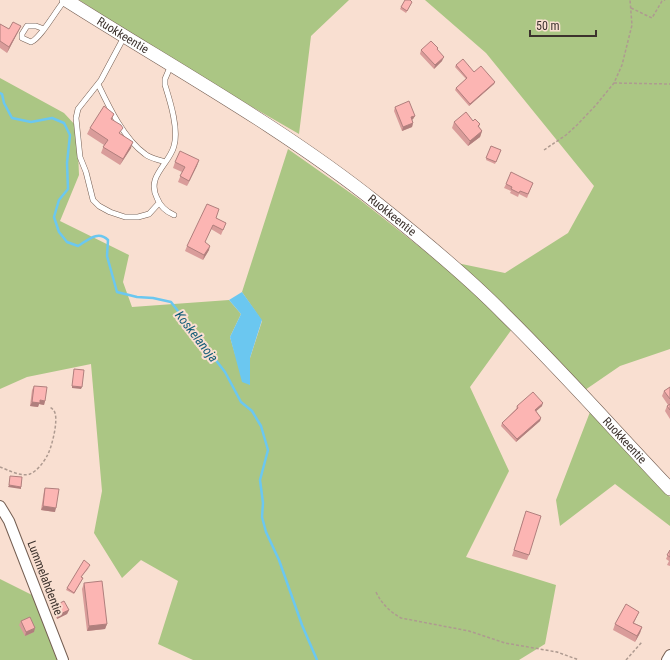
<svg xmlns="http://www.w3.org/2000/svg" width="670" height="660" viewBox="0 0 670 660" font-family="'Roboto Condensed',sans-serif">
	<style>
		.green { fill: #abc684 }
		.water { fill: #6bc7f0 }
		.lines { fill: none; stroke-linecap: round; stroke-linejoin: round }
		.stream { stroke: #6bc7f0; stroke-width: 2.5 }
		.service-casing { stroke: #745e52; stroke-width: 6 }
		.minor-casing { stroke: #745e52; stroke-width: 12 }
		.tertiary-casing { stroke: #745e52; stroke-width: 14 }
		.path { stroke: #ae9a90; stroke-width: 1.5; stroke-dasharray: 3 2; stroke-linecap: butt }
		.service { stroke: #fff; stroke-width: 5 }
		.minor { stroke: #fff; stroke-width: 10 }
		.tertiary { stroke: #fff; stroke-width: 13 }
		.wall { fill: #d99c9a }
		.shaded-wall { fill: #b07f7d }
		.building { fill: #fcb5b3; stroke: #b07f7d }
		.labels { text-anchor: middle; stroke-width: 4; stroke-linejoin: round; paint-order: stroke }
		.street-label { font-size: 12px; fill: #3c322d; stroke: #f9dfd1 }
		.water-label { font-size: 13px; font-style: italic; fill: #125c78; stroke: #f9dfd1 }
	</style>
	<rect width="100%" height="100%" fill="#f9dfd1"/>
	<path class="green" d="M79 0H349L311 36 299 134 193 73Z
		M425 0H670V349L620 366 585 390 457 263 505 273 568 233 594 186 486 53Z
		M0 78 64 113 77 127 79 175 60 221 129 255 123 282 132 307 229 300 241 314 230 337 235 354 250 385V358L262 321 242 292 288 149 359 199 454 274 512 329 470 387 509 471 466 557 556 585 545 644 519 660H193L158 644 178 581 141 560 122 578 94 533 102 491 91 364 27 377 0 389Z
		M590 412 670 497V526L615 484 560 526 556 500Z
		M0 579 34 596 58 660H0Z"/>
	<path class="water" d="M242 292 262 320 250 358V385L242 382 230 337 241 314 229 300Z"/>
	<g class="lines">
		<path class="stream" d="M0 93 2 94 4 103 12 118 31 122 52 118 64 123 70 135 67 163 68 189 59 200 54 217 59 232 67 242 78 246C88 240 98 230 108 240L107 256 117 292 137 297 153 298 171 302 225 372 241 402 252 411 261 426 268 450 260 480 263 503 262 517 266 532 279 560 302 625 317 660"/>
		<defs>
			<path id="service" d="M44 29 36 26H27L22 34V38L31 42C41 38 56 10 65 0
				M124 37 101 80 78 109 76 118 80 157 86 172 93 200 99 206 110 212 125 217H138L149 214 159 203
				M171 65 165 79V85C170 101 179 129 174 146 169 165 146 176 157 198 160 206 167 212 174 215
				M98 84C109 107 124 139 145 154 151 159 158 159 165 162"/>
			<path id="minor" d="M0 506 9 521 63 660
				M667 660 670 655"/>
			<g id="tertiary">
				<path id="s1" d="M66 0C170 66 282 127 378 204 422 239 466 275 505 315 562 371 615 431 670 489"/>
			</g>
		</defs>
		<use href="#service" class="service-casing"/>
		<use href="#minor" class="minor-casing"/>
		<use href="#tertiary" class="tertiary-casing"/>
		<path class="path" d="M631 8 652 18 662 1 665 0
			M614 83 670 84
			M544 150 566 135 577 125 596 105 614 83 622 65 632 25 630 0
			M0 467C8 470 21 477 30 474 36 472 44 462 47 456 52 447 58 422 55 413 54 410 52 408 49 407
			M376 592C382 604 389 611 401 618L469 631 505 643 557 652 579 660
			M626 660 642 642"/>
		<use href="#service" class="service"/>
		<use href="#minor" class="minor"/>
		<use href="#tertiary" class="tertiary"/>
	</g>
	<path class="wall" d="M412 2 406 13 400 9 401 7Z
		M0 24 9 29 21 26 18 32 7 53 0 48Z
		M438 48 437 50 442 61 434 69 420 54 421 50Z
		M456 65 474 72 495 82 494 84 469 106 455 90 456 88 466 79 455 67Z
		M395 107 415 116 413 119 412 120 413 123 412 127 402 131 394 111Z
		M114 114 112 119 120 134 131 148 120 165 101 153 104 145 87 134 90 128Z
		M473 121 480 124 479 127 482 131 480 137 468 146 452 128 454 122Z
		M491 146 501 150 495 164 486 160Z
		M199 160 187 186 178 182 182 172 173 168 175 162Z
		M533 183 527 198 519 194 518 197 510 193 511 191 504 188 506 184Z
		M216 218 226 223 221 235 211 229 205 242 209 250 203 260 185 251 187 246Z
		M34 386 45 401 44 405 39 404 38 407 30 406 32 390Z
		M670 387V419L665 411 667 406 668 405 662 396 664 391Z
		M517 406H542L536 411 541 418 540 421 516 442 501 426 502 423 516 409Z
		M45 488 55 512 41 510 44 491Z
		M524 517 529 555 527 560 512 556Z
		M670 550V566L667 565 669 561 666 559Z
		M90 567 81 577 83 578 82 580 74 594 66 590 67 588Z
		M84 583 107 624 105 629 87 631 82 589Z
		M54 606 69 610 67 614 57 619 52 609Z
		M639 612 634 623 642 627 640 633 635 642 613 630 615 624Z
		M21 621 34 632 25 636 19 625Z"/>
	<path class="shaded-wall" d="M21 26 18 32 7 53 9 47Z
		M444 57 442 61 434 69 435 65Z
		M495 82 494 84 469 106 470 104Z
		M415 116 413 119 409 121 411 117Z
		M413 123 412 127 402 131 403 127Z
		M482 131 480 137 468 146 470 141Z
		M133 142 131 148 120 165 123 159Z
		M199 160 197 166 187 186 189 181Z
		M210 246 209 250 203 260 204 255Z
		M72 386 82 387 81 389 72 388Z
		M40 400 45 401 44 405 39 404 38 407 30 406 32 402Z
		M543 403 542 406 534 413 535 410Z
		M541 418 540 421 516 442 517 439Z
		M9 485 21 487V489L8 487Z
		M43 506 56 508 55 512 41 510Z
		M69 610 67 614 57 619 58 615Z
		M107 624 105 629 87 631 89 626Z
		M642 627 640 633 635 642 637 636Z
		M35 628 34 632 25 636 26 632Z"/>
	<path class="building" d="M405 0H410L412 2 407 11 401 7Z
		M13 22 21 26 9 47 0 41V24L9 29Z
		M431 41 438 48 437 49 444 57 435 65 421 50Z
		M463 59 474 72 481 66 495 82 470 104 456 88 467 78 456 65Z
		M409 101 415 116 411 117 413 123 403 127 395 107Z
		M104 106 114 114 111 119 121 125 123 128 119 133 133 142 123 159 103 147 108 140 90 128Z
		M466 112 473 121 475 119 480 124 478 126 482 131 470 141 454 122Z
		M491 146 501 150 496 162 486 158Z
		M180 151 199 160 189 181 180 176 185 167 175 162Z
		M511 172 533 183 528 194 520 191 519 193 511 189 512 187 506 184Z
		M207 204 219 209 216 218 226 223 223 230 213 225 205 242 210 246 204 255 187 246Z
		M74 369 84 370 82 387 72 386Z
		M34 386 47 387 45 401 40 400V403L32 402Z
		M670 387V399L664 391Z
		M533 392 543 403 535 410 541 418 517 439 502 423 518 408 517 406Z
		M670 404V410L667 406Z
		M10 476 22 477 21 487 9 485Z
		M45 488 59 489 56 508 43 506Z
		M526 511 541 516 529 555 514 550Z
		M670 550V557L667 555Z
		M84 560 90 565 81 577 83 578 74 593 67 588Z
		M102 581 107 624 89 626 84 583Z
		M64 601 69 610 58 615 54 606Z
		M626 604 639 612 633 623 642 627 637 636 615 624Z
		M30 617 35 628 26 632 21 621Z"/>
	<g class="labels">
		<g class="street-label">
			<text dy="4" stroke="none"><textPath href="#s1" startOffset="67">Ruokkeentie</textPath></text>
			<text dy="4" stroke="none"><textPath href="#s1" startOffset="391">Ruokkeentie</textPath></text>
			<text dy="4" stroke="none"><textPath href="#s1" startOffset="715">Ruokkeentie</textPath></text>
			<text transform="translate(45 578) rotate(69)" y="4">Lummelahdentie</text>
		</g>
		<g class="water-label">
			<text transform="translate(197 336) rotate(52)" y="5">Koskelanoja</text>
		</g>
	</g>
	<path d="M530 30v6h66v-6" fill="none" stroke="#3c322d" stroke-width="2"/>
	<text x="536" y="30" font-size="12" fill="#3c322d" stroke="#f9dfd1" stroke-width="3" paint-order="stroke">50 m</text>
</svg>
